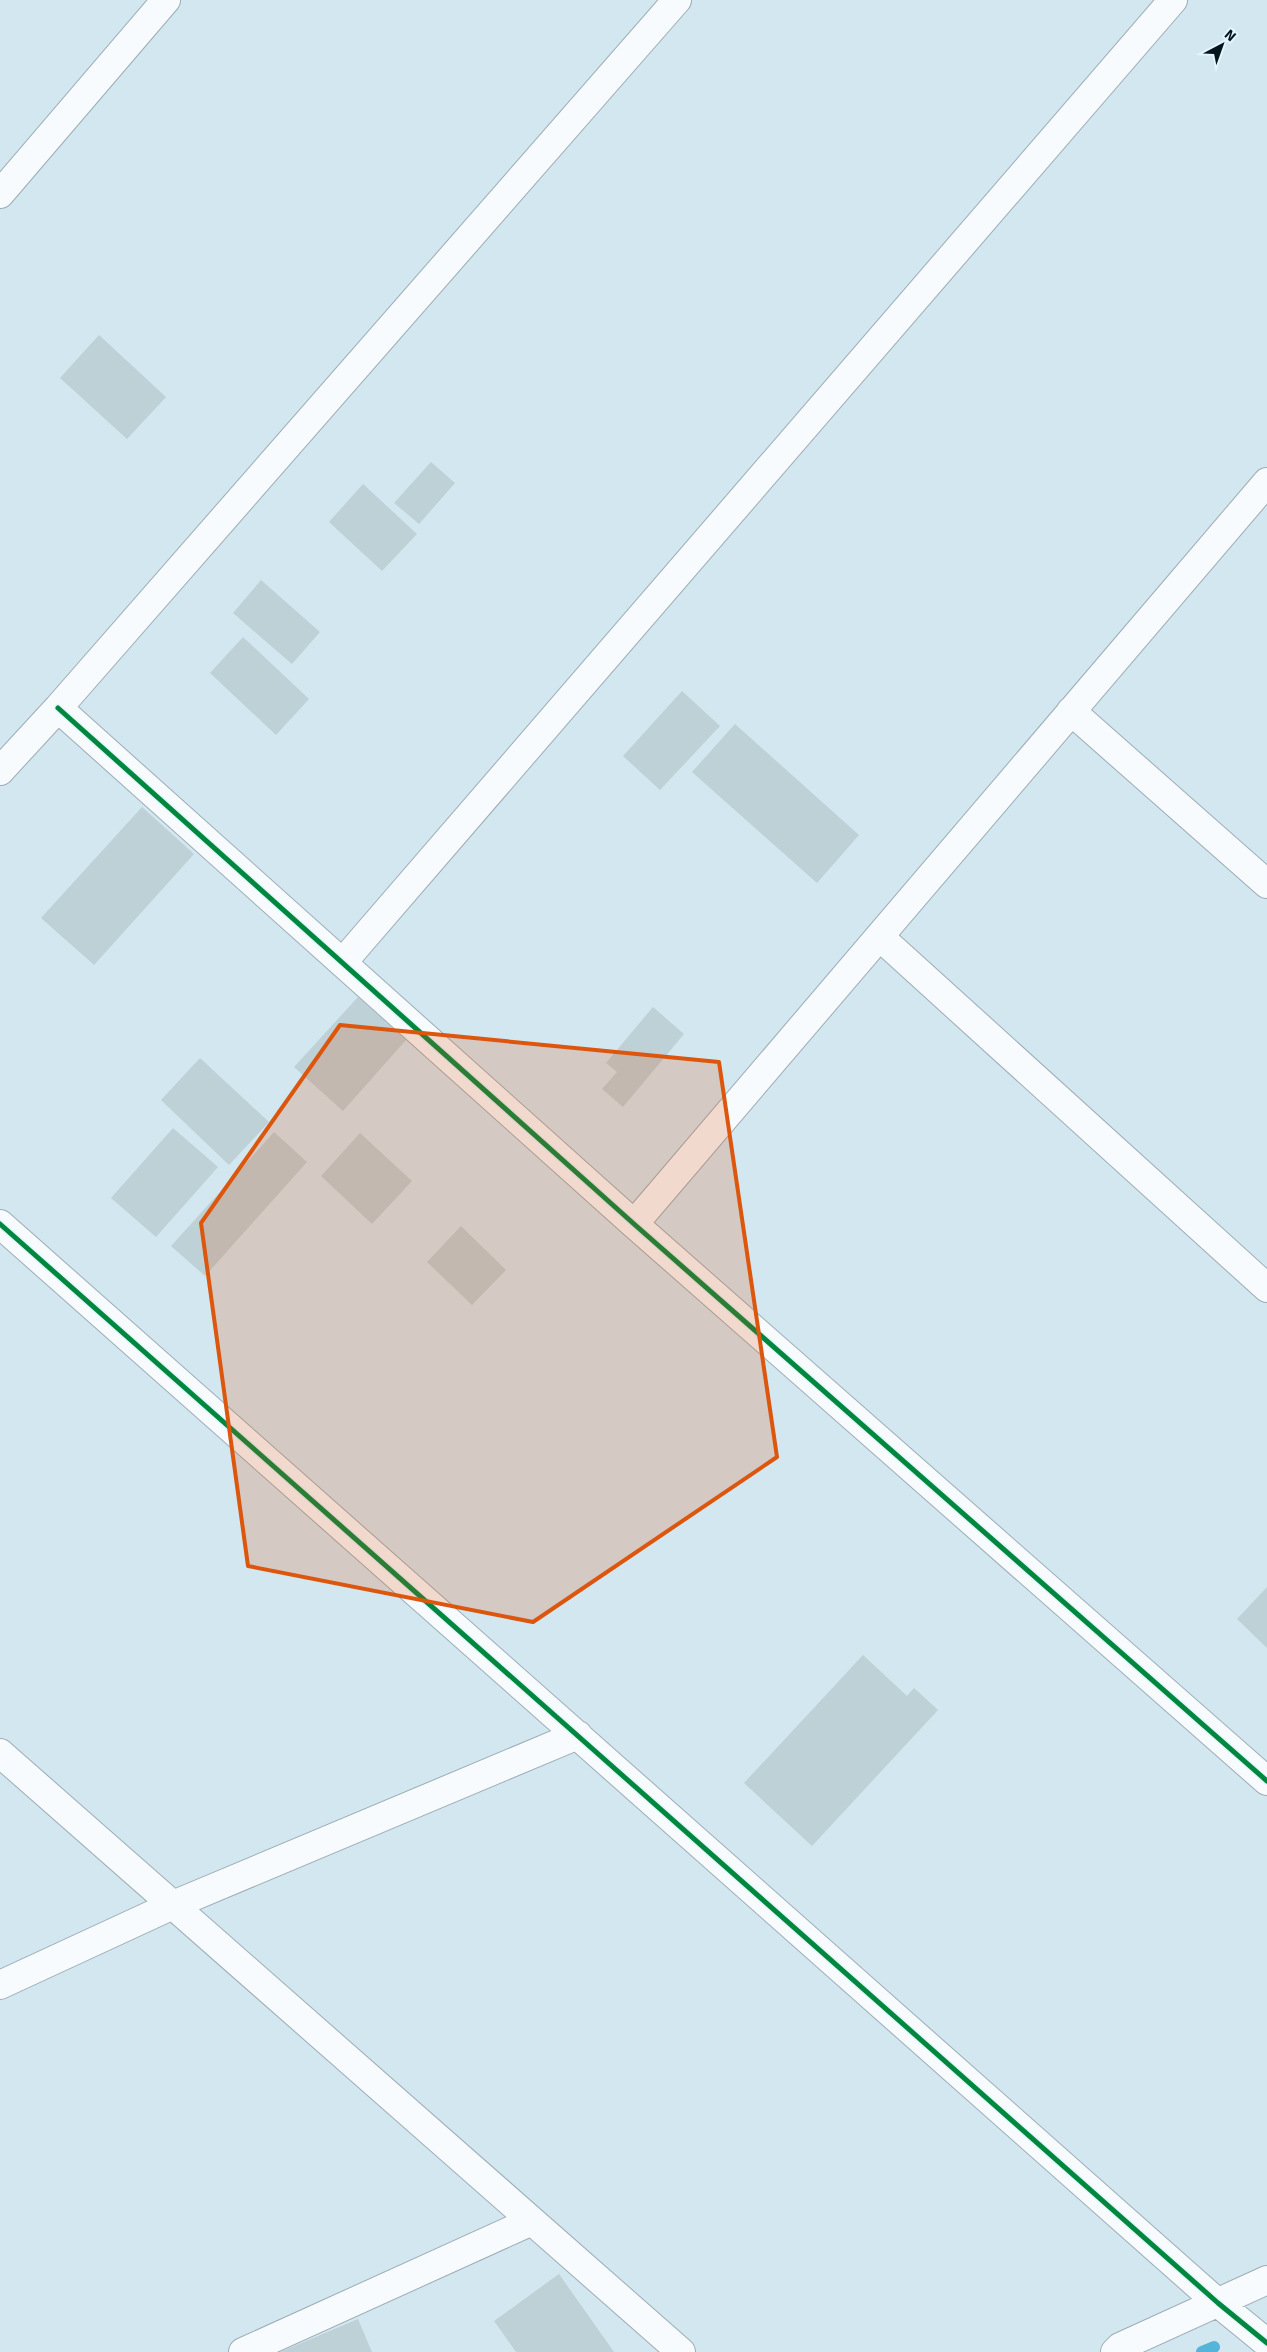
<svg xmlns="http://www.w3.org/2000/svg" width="1267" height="2352" viewBox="0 0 1267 2352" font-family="Signika,sans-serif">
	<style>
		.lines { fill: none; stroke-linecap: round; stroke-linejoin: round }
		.stream { stroke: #56b4d8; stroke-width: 12 }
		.building { fill: #bdd1d7 }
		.minor-casing { stroke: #9bacb5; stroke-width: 30 }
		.minor { stroke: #f8fbfd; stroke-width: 28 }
		.cycleway-casing { stroke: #e3f5fe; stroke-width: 8 }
		.cycleway { stroke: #00873e; stroke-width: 5 }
		.marked { fill: #dd560d; fill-opacity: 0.2; stroke: #dd560d; stroke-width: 4; stroke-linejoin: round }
	</style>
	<rect width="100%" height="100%" fill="#d3e7f0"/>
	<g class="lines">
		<path class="stream" d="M1202 2352 1214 2347"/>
	</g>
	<path class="building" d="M99 335 166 397 127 439 60 378Z
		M431 462 455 483 419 524 394 503Z
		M363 484 417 534 382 571 329 522Z
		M261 580 320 632 292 664 233 613Z
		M243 637 309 699 276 735 210 673Z
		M682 691 720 726 660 790 623 756Z
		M735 724 859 835 817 883 692 772Z
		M142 807 194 854 94 965 41 918Z
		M358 997 406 1040 343 1111 294 1067Z
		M653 1007 684 1034 623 1107 602 1089 617 1072 606 1063Z
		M200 1058 269 1122 229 1165 161 1100Z
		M173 1128 218 1167 156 1237 111 1198Z
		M274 1132 307 1162 205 1276 171 1246Z
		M360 1133 412 1181 372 1224 321 1176Z
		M461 1226 506 1270 472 1305 427 1262Z
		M1267 1587V1648L1237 1619Z
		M863 1655 907 1696 914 1688 938 1710 812 1846 744 1783Z
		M559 2274 614 2352H516L494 2321Z
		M358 2319 372 2352H280Z"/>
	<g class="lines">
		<defs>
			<path id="minor" d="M0 194 166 0
				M58 708 634 1224 1267 1781
				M1071 711 1267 884
				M0 771 58 708 677 0
				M880 937 1267 1288
				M343 962 1173 0
				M0 1224 1218 2303 1267 2343
				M634 1224 1267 482
				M0 1753 681 2352
				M0 1985 173 1905 578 1735
				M243 2352 532 2221
				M1115 2352 1120 2347 1267 2280"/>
		</defs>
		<use href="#minor" class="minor-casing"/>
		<use href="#minor" class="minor"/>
		<defs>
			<path id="cycleway" d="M58 708 634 1224 1267 1781
				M0 1224 1218 2303 1267 2343"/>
		</defs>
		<use href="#cycleway" class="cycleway-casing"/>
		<use href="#cycleway" class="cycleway"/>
	</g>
	<path class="marked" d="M340 1025 719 1062 777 1457 533 1622 248 1566 201 1223Z"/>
	<g transform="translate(1222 45) rotate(41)" stroke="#e3f5fe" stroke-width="4" paint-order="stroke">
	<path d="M0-4L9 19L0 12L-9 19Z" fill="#05151d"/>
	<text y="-8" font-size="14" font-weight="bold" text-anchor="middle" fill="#05151d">N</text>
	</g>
</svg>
